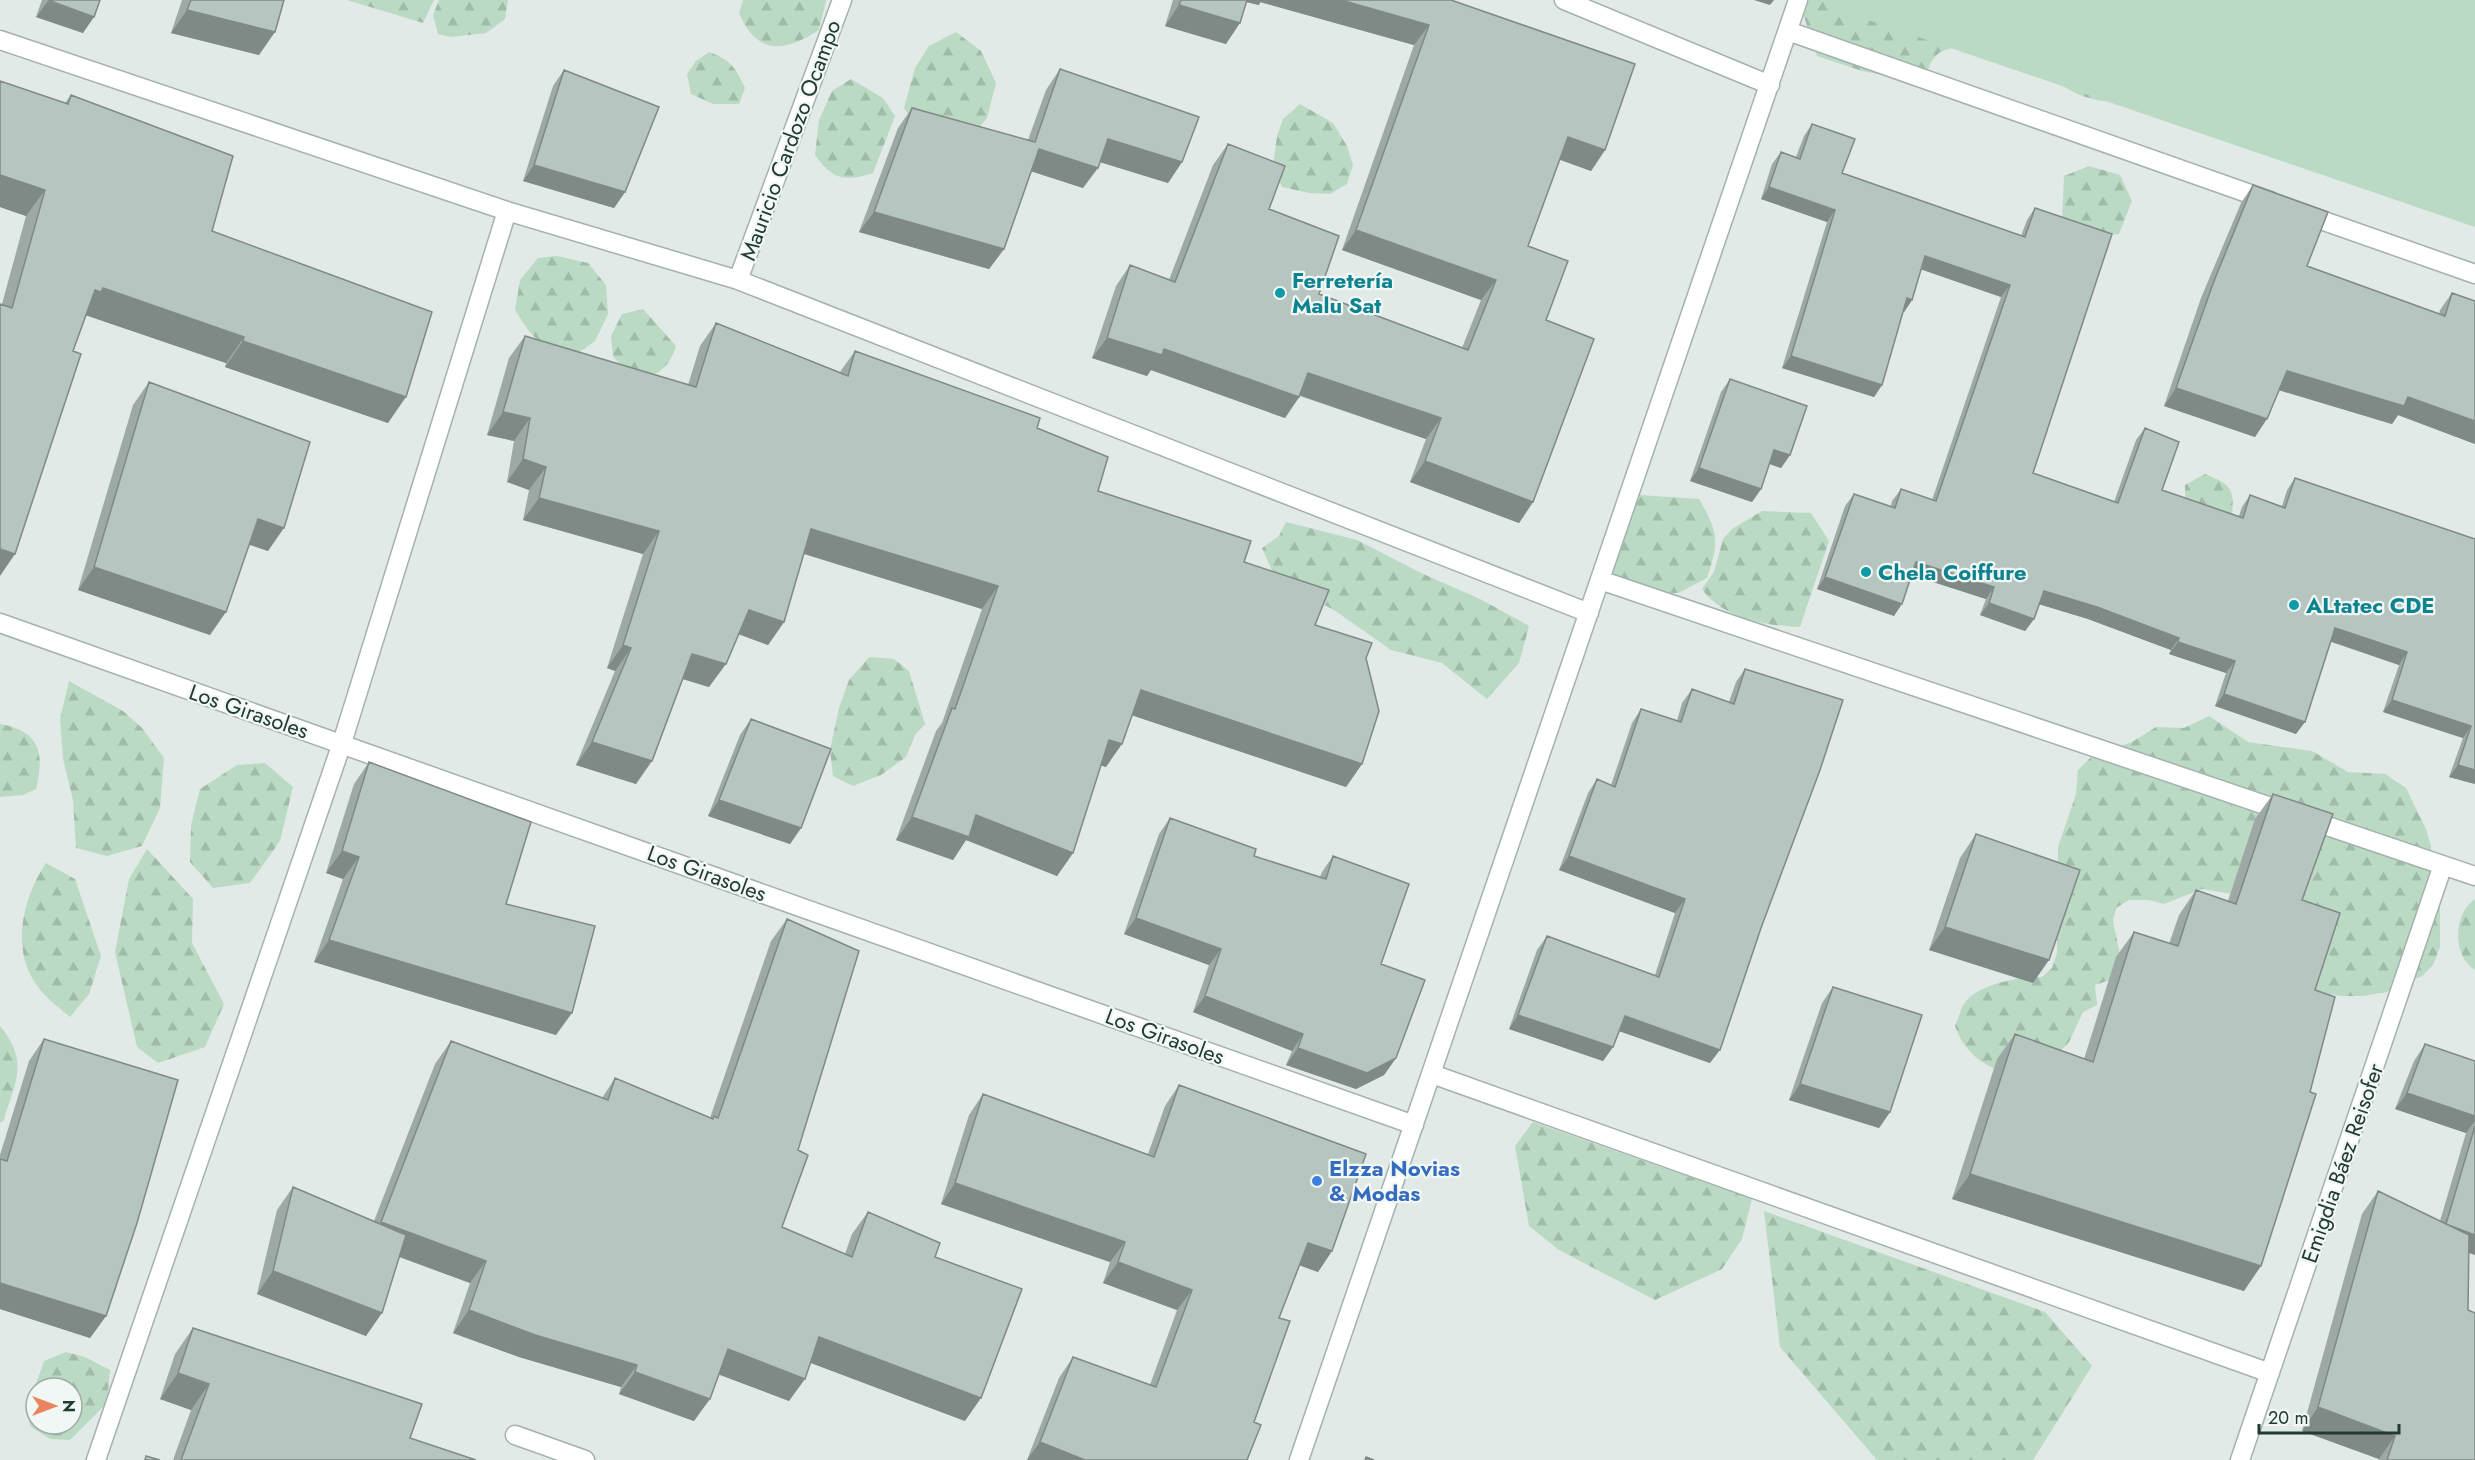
<svg xmlns="http://www.w3.org/2000/svg" width="2475" height="1460" viewBox="0 0 2475 1460" font-family="Jost,sans-serif">
	<style>
		.forest { fill: url(#forest-firs); fill-rule: evenodd }
		.park { fill: #bbdac4 }
		.lines { fill: none; stroke-linecap: round; stroke-linejoin: round }
		.minor-casing { stroke: #a4b2ad; stroke-width: 21 }
		.minor { stroke: #fff; stroke-width: 18 }
		.wall { fill: #9da9a4 }
		.shaded-wall { fill: #7f8a86 }
		.building { fill: #b6c5bf; stroke: #7f8a86; stroke-width: 1.5 }
		.culture-dot { fill: #0f9aa8; stroke: #f1f7f4; stroke-width: 2 }
		.shop-dot { fill: #3f7fe0; stroke: #f1f7f4; stroke-width: 2 }
		.labels { text-anchor: middle; stroke-width: 4.5; stroke-linejoin: round; paint-order: stroke }
		.street-label { font-size: 22px; fill: #223a34; stroke: #f1f7f4 }
		.culture-label { font-size: 22px; font-weight: bold; fill: #0d838f; stroke: #f1f7f4; text-anchor: start }
		.shop-label { font-size: 22px; font-weight: bold; fill: #366cbe; stroke: #f1f7f4; text-anchor: start }
	</style>
	<defs>
		<pattern id="forest-firs" width="22" height="20" patternUnits="userSpaceOnUse" patternTransform="scale(1.5)"><rect width="22" height="20" fill="#bbdac4"/><path d="M5 1l3.5 6h-7zM16 11l3.5 6h-7z" fill="#a0bca9"/></pattern>
	</defs>
	<rect width="100%" height="100%" fill="#e1eae6"/>
	<path class="forest" d="M347 0H434L423 23Z
		M439 0H508L505 19 486 33 451 37 438 34 433 15Z
		M743 0H826V1L819 30C784 53 757 55 739 13Z
		M1808 0H2045L2124 101C2101 104 2072 96 2055 79L1958 47C1942 49 1933 54 1928 70L1905 79 1862 71 1817 56 1803 14Z
		M956 32 981 51 996 83 987 118 971 137 914 122 904 108 915 68 929 46Z
		M709 52C731 60 735 67 745 88L739 104H713L691 94 687 74 696 61Z
		M851 79 883 98 895 116 873 173C844 182 833 180 815 155L819 120 832 91Z
		M1300 104 1333 123 1347 146 1353 165 1347 184 1330 194 1309 193 1282 187 1273 167 1277 136 1283 119Z
		M2089 166 2120 175 2132 201 2119 234 2097 236 2062 220 2064 176Z
		M557 256 588 263 606 285 608 314 595 341 578 353C539 346 536 343 515 310L520 280 538 258Z
		M643 309 676 346C671 363 660 378 639 376 629 375 619 363 613 356L611 336 622 314Z
		M2205 474C2229 484 2235 487 2232 514L2185 502V485Z
		M1639 495 1699 499C1719 533 1719 542 1707 578 1700 581 1682 592 1677 593 1654 596 1632 585 1612 573Z
		M1762 511 1811 513 1829 541 1800 627C1766 626 1722 618 1702 589L1714 572 1723 539 1732 529Z
		M1286 522 1357 540 1421 573 1480 599 1529 626 1519 663 1487 699 1442 663 1391 650 1334 610 1276 580 1262 548 1279 536Z
		M869 657 894 659 909 671 925 724 915 735 906 757 881 775 853 786 833 776 830 750 839 708 849 680Z
		M69 681 123 711 142 728 164 758 160 808 142 846 107 856 76 848 73 800 63 759 60 719Z
		M2209 716 2248 742 2312 751 2348 772 2385 774 2406 788 2426 829 2431 846V877L2440 905V947L2433 965 2422 976 2387 992 2363 996H2343L2312 992 2232 894 2202 889 2164 904 2149 900H2129L2116 908 2113 921 2122 964 2116 978 2095 985 2097 1005 2083 1012 2069 1042 2056 1056 2002 1073C1978 1061 1964 1051 1955 1026 1959 1017 1961 1006 1967 1000 1981 984 2022 976 2042 977L2052 968 2057 953 2058 847 2076 794 2078 770 2092 756 2132 742 2156 727 2184 728Z
		M0 724C40 731 45 753 36 789L23 795 0 797Z
		M265 763 293 787 280 841 250 883 213 888 190 862 191 825 200 789 237 765Z
		M147 849 193 899 192 943 224 1004 205 1047 158 1063 137 1047 115 952 129 879Z
		M46 863 75 879 101 956 89 994 70 1017C57 1006 43 996 34 981 11 945 24 896 46 863Z
		M2475 899V970C2452 956 2453 914 2475 899Z
		M0 1026C29 1061 16 1082 3 1121L0 1123Z
		M1533 1122 1752 1199 1742 1239 1722 1269 1655 1300 1559 1250 1529 1226 1515 1146Z
		M1764 1211 2045 1312 2092 1366 2033 1460H1877L1780 1347Z
		M66 1352 85 1357 110 1370 107 1403 70 1440 50 1439 31 1427 26 1412 44 1361ZM36 1388H72V1424H36Z"/>
	<path class="park" d="M1842 0H2475V227L1839 10Z"/>
	<g class="lines">
		<defs>
			<path id="minor" d="M1564 0 1770 85
				M1788 31 2270 201
				M0 40 507 211 738 280 1589 613
				M2301 213 2475 274
				M738 280 842 0
				M1600 580 2475 876
				M0 623 1414 1125
				M1432 1074 2270 1373
				M515 1435 585 1460
				M96 1460 342 743 507 211
				M1299 1460 1798 0
				M2240 1460 2443 865"/>
		</defs>
		<use href="#minor" class="minor-casing"/>
		<use href="#minor" class="minor"/>
	</g>
	<path class="wall" d="M42 0H100L83 33 36 17Z
		M182 0H284L259 55 171 33Z
		M1173 0H1451L1605 150 1591 171 1560 160 1528 246 1546 320 1533 502 1519 523 1410 482 1426 439 1300 396 1285 418 1151 370 1147 376 1092 358 1116 286 1130 265 1169 280 1213 165 1228 144 1269 209 1319 294 1462 348 1481 300 1342 250 1414 45 1260 2 1259 5 1246 2 1226 44 1165 26Z
		M1060 69 1182 162 1168 183 1100 162 1083 188 1031 171 1004 249 989 269 859 232 898 128 912 108 1028 140 1046 90Z
		M564 70 625 192 614 208 523 181 553 86Z
		M0 81 65 103 71 95 212 231 388 423 225 367 226 363 86 315 73 351 2 304 26 216 0 207Z
		M1812 124 1842 173 2021 236 2027 220 2035 208 2033 473 2114 502 2136 440 2145 428 2162 490 2239 516 2242 507 2250 495 2282 506 2287 490 2295 478 2475 539V784L2449 777 2463 738 2383 712 2399 665 2331 642 2296 734 2215 706 2226 673 2169 654 2171 650 2088 619 2039 604 2034 619 2025 631 1980 615 1986 599 1912 575 1894 616 1817 589 1845 506 1854 494 1891 506 1892 501 1901 489 1932 500 2001 297 1921 269 1912 300 1904 312H1903L1882 385 1874 397 1782 368 1827 222 1761 199 1772 164 1781 152 1796 157 1804 136Z
		M2253 185 2307 266 2439 314 2440 310 2452 293 2475 301V444L2398 415 2392 424 2279 390 2255 437 2164 406 2201 298 2241 203Z
		M716 323 840 372 855 351 1037 428 1098 491 1244 562 1315 625 1366 658 1362 764 1346 787 1132 715 1106 767 1101 765 1073 853 1057 876 966 840 953 860 896 840 936 731 942 723 982 609 804 554 784 622 768 645 738 634 709 687 683 679 636 784 576 765 615 671 607 668 643 554 523 520 529 490 507 482 514 441 487 435 509 358 525 336 688 385 700 346Z
		M1730 379 1790 455 1781 468 1769 464 1761 489 1752 502 1690 481 1721 392Z
		M149 382 268 551 250 545 210 635 78 590 133 405Z
		M1745 669 1710 1063 1619 1031 1613 1047 1603 1061 1509 1029 1537 950 1547 936 1655 975 1675 913 1559 870 1588 793 1597 779 1611 785 1632 723 1641 709 1677 721 1682 703 1692 689 1729 702 1736 682Z
		M751 719 801 828 790 844 708 816 740 735Z
		M369 762 506 904 556 1035 314 962 343 879 326 873 354 784Z
		M2273 794 2302 900 2315 990 2244 1291 1952 1199 1997 1059 2015 1034 2084 1059 2116 957 2134 932 2169 944 2179 915 2196 890 2228 901 2255 819Z
		M1170 818 1254 856 1320 877 1322 872 1333 856 1381 964 1396 1058 1384 1075 1356 1089 1286 1065 1292 1051 1193 1012 1209 965 1124 934 1159 834Z
		M1976 834 2033 983 1929 950 1960 858Z
		M787 919 798 1150 782 1227 845 1254 852 1234 868 1212 935 1257 965 1421 811 1363 789 1401 719 1374 694 1421 619 1394 621 1387 519 1357 453 1333 470 1283 399 1257 366 1336 257 1294 277 1210 293 1187 374 1221 435 1064 451 1041 602 1098 615 1078 710 1118 771 941Z
		M1833 987 1890 1112 1879 1128 1789 1100 1822 1003Z
		M44 1039 106 1316 90 1338 0 1309V1155L29 1061Z
		M2425 1044 2475 1061V1255L2469 1253 2468 1310 2475 1460H2378L2379 1459 2302 1431 2362 1214 2378 1191 2440 1221 2466 1133 2395 1109 2414 1061Z
		M1179 1085 1332 1251 1318 1272 1299 1265 1279 1318 1254 1422 1247 1460H1027L1059 1378 1073 1357 1150 1385 1177 1310 1103 1283 1110 1262 941 1204 969 1115 983 1094 1148 1154 1165 1106Z
		M193 1328 410 1438 476 1460H173L191 1410 160 1399 175 1354Z"/>
	<path class="shaded-wall" d="M1238 0H1341L1429 25 1414 45 1260 2 1259 5Z
		M1754 0H1774L1770 5Z
		M48 1 94 17 83 33 36 17Z
		M1179 5 1240 23 1226 44 1165 26Z
		M187 10 275 32 259 55 171 33Z
		M1568 137 1605 150 1591 171 1553 157Z
		M1108 139 1182 162 1168 183 1093 160Z
		M1039 149 1098 168 1083 188 1024 169Z
		M534 165 625 192 614 208 523 181Z
		M0 175 45 190 26 216 0 207Z
		M1769 187 1835 210 1827 222 1761 199Z
		M874 212 1004 249 989 269 859 232Z
		M1356 230 1496 280 1481 300 1342 250Z
		M1925 256 2010 285 2001 297 1917 268Z
		M103 288 244 337 226 363 85 315 95 290Z
		M1907 298 1912 300 1904 312 1899 310Z
		M1107 338 1164 349 1299 397 1285 418 1151 370 1147 376 1092 358Z
		M243 341 406 397 388 423 225 367Z
		M1791 356 1882 385 1874 397 1782 368Z
		M2287 371 2408 397 2475 421V444L2398 415 2392 424 2275 389Z
		M1308 373 1441 418 1426 439 1293 393Z
		M2176 388 2267 419 2255 437 2164 406Z
		M503 412 530 418 514 441 487 435Z
		M1774 450 1790 455 1781 468 1765 462Z
		M523 459 546 467 529 490 507 482Z
		M1425 461 1533 502 1519 523 1410 482Z
		M1699 468 1761 489 1752 502 1690 481Z
		M539 498 659 531 643 554 523 520Z
		M258 519 284 528 268 551 242 542Z
		M811 529 998 586 982 609 795 551Z
		M0 549 15 554 0 576Z
		M1916 562 1994 587 1986 599 1908 574Z
		M94 567 226 612 210 635 78 590Z
		M1825 577 1902 604 1894 616 1817 589Z
		M2044 591 2097 607 2179 638 2171 650 2088 619 2035 603Z
		M1989 603 2034 619 2025 631 1980 615Z
		M749 610 784 622 768 645 733 632Z
		M2335 628 2407 652 2399 665 2327 640Z
		M2178 642 2235 661 2226 673 2169 654Z
		M623 645 631 648 615 671 607 668Z
		M692 654 726 664 709 687 676 677Z
		M1141 690 1362 764 1346 787 1125 713Z
		M2224 694 2305 722 2296 734 2215 706Z
		M2392 700 2471 726 2463 738 2383 712Z
		M1109 740 1122 744 1106 767 1093 763Z
		M592 742 652 761 636 784 576 765Z
		M2458 765 2475 770V784L2449 777Z
		M719 800 801 828 790 844 708 816Z
		M976 815 1073 853 1057 876 966 840 953 860 896 840 912 817Z
		M342 851 359 857 343 879 326 873Z
		M1569 856 1685 899 1675 913 1559 870Z
		M1136 918 1221 949 1209 965 1124 934Z
		M1945 927 2049 960 2033 983 1929 950Z
		M329 940 572 1013 556 1035 314 962Z
		M1205 996 1303 1034 1292 1051 1193 1012Z
		M1518 1015 1613 1047 1603 1061 1509 1029Z
		M1625 1016 1720 1050 1710 1063 1616 1030Z
		M1298 1048 1396 1058 1384 1075 1356 1089 1286 1065Z
		M1800 1084 1890 1112 1879 1128 1789 1100Z
		M2407 1093 2475 1116V1121L2466 1133 2395 1109Z
		M1970 1174 2261 1266 2244 1291 1952 1199Z
		M955 1183 1125 1242 1110 1262 941 1204Z
		M381 1222 486 1261 470 1283 365 1244Z
		M2446 1224 2475 1235V1255L2435 1240Z
		M1308 1243 1332 1251 1318 1272 1293 1263Z
		M1118 1262 1192 1290 1177 1310 1103 1283Z
		M273 1271 382 1313 366 1336 257 1294Z
		M0 1283 106 1316 90 1338 0 1309Z
		M469 1310 637 1365 621 1387 519 1357 453 1333Z
		M819 1337 981 1398 965 1421 803 1360Z
		M728 1349 805 1379 789 1401 712 1372Z
		M635 1372 710 1399 694 1421 619 1394Z
		M178 1373 209 1384 191 1410 160 1399Z
		M2318 1407 2395 1436 2379 1459 2302 1431Z
		M1040 1442 1085 1460H1027Z"/>
	<path class="building" d="M48 0H100L94 17Z
		M191 0H284L275 32 187 10Z
		M1181 0H1247L1240 23 1179 5Z
		M1341 0H1451L1635 64 1605 150 1568 137 1528 246 1568 261 1546 320 1594 339 1533 502 1425 461 1441 418 1308 373 1299 397 1164 349 1162 355 1107 338 1130 265 1175 282 1228 144 1285 166 1269 209 1339 236 1319 294 1468 350 1496 280 1356 230 1429 25Z
		M1060 69 1199 117 1182 162 1108 139 1098 168 1039 149 1004 249 874 212 912 108 1035 142Z
		M564 70 659 107 625 192 534 165Z
		M0 81 68 104 71 95 233 156 212 231 432 312 406 397 243 341 244 337 103 288 101 292 95 290 73 351 81 354 15 554 0 549V304L12 308 45 190 0 175Z
		M1812 124 1855 139 1842 173 2025 237 2035 208 2112 234 2033 473 2118 503 2145 428 2179 442 2162 490 2243 518 2250 495 2285 508 2295 478 2475 539V770L2458 765 2471 726 2392 700 2407 652 2335 628 2305 722 2224 694 2235 661 2178 642 2179 638 2097 607 2044 591 2034 619 1989 603 1994 587 1916 562 1902 604 1825 577 1854 494 1895 508 1901 489 1936 501 2010 285 1925 256 1912 300 1907 298 1882 385 1791 356 1835 210 1769 187 1781 152 1800 159Z
		M2253 185 2328 212 2307 266 2445 316 2452 293 2475 301V421L2408 397 2404 406 2287 371 2267 419 2176 388 2214 281Z
		M716 323 848 376 855 351 1040 418 1037 428 1108 457 1098 491 1251 541 1244 562 1329 590 1315 625 1372 643 1366 658 1379 711 1362 764 1141 690 1122 744 1109 740 1073 853 976 815 969 837 912 817 952 708 955 709 998 586 811 529 784 622 749 610 726 664 692 654 652 761 592 742 631 648 623 645 659 531 539 498 546 467 523 459 530 418 503 412 525 336 696 387Z
		M1730 379 1807 406 1790 455 1774 450 1761 489 1699 468Z
		M149 382 310 442 284 528 258 519 226 612 94 567Z
		M1745 669 1843 700 1820 770 1761 928 1720 1050 1625 1016 1613 1047 1518 1015 1547 936 1659 977 1685 899 1569 856 1597 779 1615 787 1641 709 1681 722 1692 689 1734 704Z
		M751 719 831 749 801 828 719 800Z
		M369 762 531 822 506 904 595 926 572 1013 329 940 359 857 342 851Z
		M2273 794 2333 814 2302 900 2340 913 2315 990 2335 997 2310 1092 2316 1094 2261 1266 1970 1174 2015 1034 2093 1062 2134 932 2178 946 2196 890 2236 904Z
		M1170 818 1256 849 1254 856 1326 879 1333 856 1409 884 1381 964 1425 980 1396 1058 1367 1073 1298 1048 1303 1034 1205 996 1221 949 1136 918Z
		M1976 834 2080 870 2049 960 1945 927Z
		M787 919 859 951 798 1150 808 1155 782 1227 852 1257 868 1212 940 1243 935 1257 1022 1289 981 1398 819 1337 805 1379 728 1349 710 1399 635 1372 637 1365 535 1335 469 1310 486 1261 381 1222 451 1041 608 1100 615 1078 713 1119 714 1116 718 1118Z
		M1833 987 1922 1015 1890 1112 1800 1084Z
		M44 1039 178 1080 137 1223 106 1316 0 1283V1159L7 1161Z
		M2425 1044 2475 1061V1116L2407 1093Z
		M1179 1085 1366 1154 1332 1251 1308 1243 1279 1318 1290 1321 1254 1422 1261 1425 1247 1460H1085L1040 1442 1073 1357 1156 1387 1192 1290 1118 1262 1125 1242 955 1183 983 1094 1154 1157Z
		M2475 1126V1235L2446 1224Z
		M293 1187 406 1235 382 1313 273 1271Z
		M2378 1191 2469 1235 2468 1310 2475 1313V1460H2387L2395 1436 2318 1407Z
		M193 1328 422 1404 410 1438 476 1460H181L209 1384 178 1373Z
		M146 1456 160 1460H145Z
		M1366 1457 1374 1460H1365Z"/>
	<g class="culture-dot">
		<circle cx="1280" cy="293" r="6"/>
		<circle cx="1866" cy="572" r="6"/>
		<circle cx="2294" cy="605" r="6"/>
	</g>
	<circle class="shop-dot" cx="1317" cy="1181" r="6"/>
	<g class="labels">
		<g class="street-label">
			<text transform="translate(790 140) rotate(-70)" y="8">Mauricio Cardozo Ocampo</text>
			<text transform="translate(249 711) rotate(19)" y="8">Los Girasoles</text>
			<text transform="translate(707 873) rotate(20)" y="8">Los Girasoles</text>
			<text transform="translate(1165 1036) rotate(20)" y="8">Los Girasoles</text>
			<text transform="translate(2342 1163) rotate(-71)" y="8">Emigdia Báez Reisofer</text>
		</g>
		<g class="culture-label">
			<text x="1292" y="288">Ferretería<tspan x="1292" dy="25">Malu Sat</tspan></text>
			<text x="1878" y="580">Chela Coiffure</text>
			<text x="2306" y="613">ALtatec CDE</text>
		</g>
		<g class="shop-label">
			<text x="1329" y="1176">Elzza Novias<tspan x="1329" dy="25">&amp; Modas</tspan></text>
		</g>
	</g>
	<g transform="translate(54 1406) rotate(90)"><circle r="28" fill="#f1f7f4" stroke="#9eaba7" stroke-width="1.5"/>
	<path d="M0-4.5L10 22L0 15L-10 22Z" fill="#e98360"/>
	<text y="-9" font-size="16" font-weight="bold" text-anchor="middle" fill="#223a34">N</text>
	</g>
	<path d="M2259 1424v9h140v-9" fill="none" stroke="#223a34" stroke-width="3"/>
	<text x="2268" y="1424" font-size="18" fill="#223a34" stroke="#f1f7f4" stroke-width="4.5" paint-order="stroke">20 m</text>
</svg>
